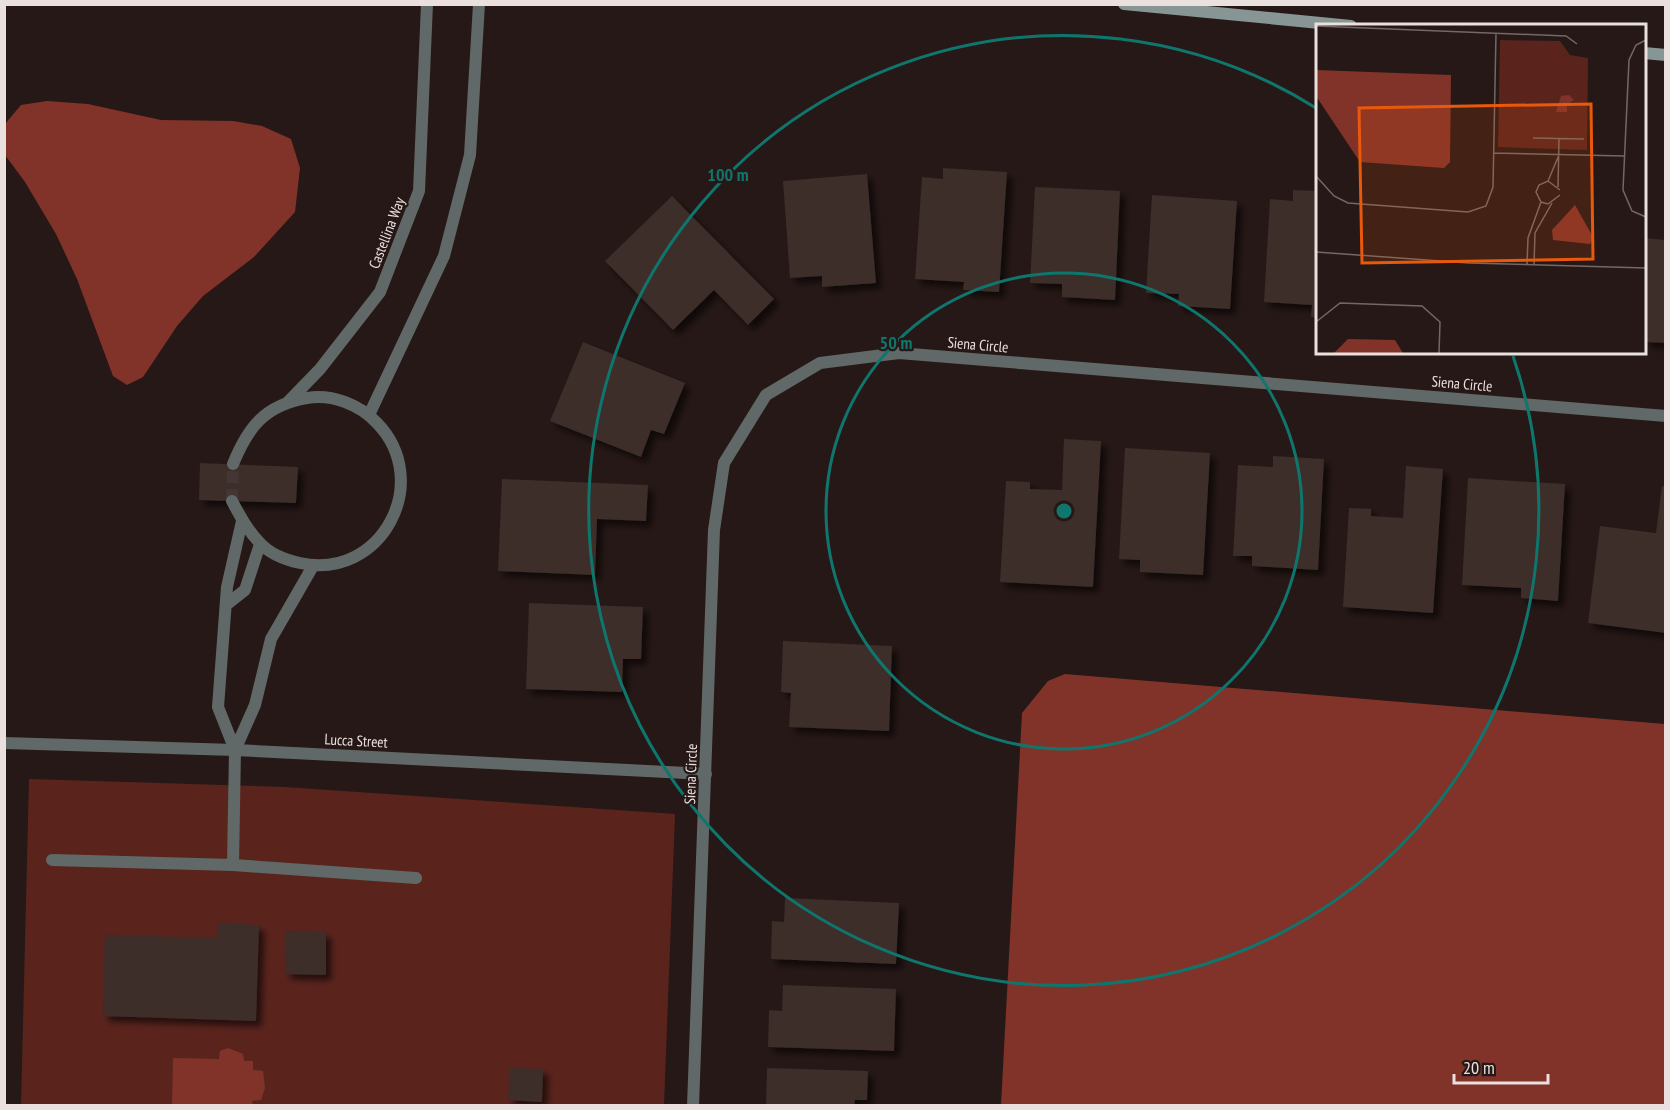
<svg xmlns="http://www.w3.org/2000/svg" width="1670" height="1110" viewBox="0 0 1670 1110" font-family="'PT Sans Narrow',sans-serif">
	<style>
		.green { fill: #5a241d }
		.water { fill: #813329 }
		.building { fill: #3c2d2b; filter: url(#shadow) }
		.lines { fill: none; stroke-linecap: round; stroke-linejoin: round }
		.street-tunnel { stroke: #433634; stroke-width: 12; stroke-dasharray: 12 6; stroke-linecap: butt }
		.lane { stroke: #606968; stroke-width: 12 }
		.street { stroke: #606968; stroke-width: 12 }
		.secondary { stroke: #879594; stroke-width: 12 }
		.ring { fill: none; stroke: #0f766e; stroke-width: 3 }
		.labels { text-anchor: middle; stroke-width: 4.5; stroke-linejoin: round; paint-order: stroke }
		.street-label { font-size: 15px; fill: #eae0de; stroke: #261816 }
		.inset-road { fill: none; stroke: #746866; stroke-width: 1.5 }
		.view { fill: #e8590c; fill-opacity: 0.15; stroke: #e8590c; stroke-width: 3 }
		.inset-edge { fill: none; stroke: #eae0de; stroke-width: 3 }
		.centre { fill: #0f766e; stroke: #261816; stroke-width: 3 }
		.ring-label { font-size: 18px; text-anchor: middle; font-weight: bold; fill: #0f766e; stroke: #261816; stroke-width: 4.5; stroke-linejoin: round; paint-order: stroke }
	</style>
	<defs>
		<filter id="shadow"><feDropShadow dx="5.5" dy="5.5" stdDeviation="3" flood-color="#0009"/></filter>
	</defs>
	<rect width="100%" height="100%" fill="#261816"/>
	<path class="green" d="M29 779 285 787 675 814 664 1105 21 1106Z"/>
	<path class="water" d="M47 101 88 104 161 120 233 121 262 126 291 139 300 168 295 212 254 257 203 296 177 326 143 377 127 385 113 376 77 279 56 234 25 182 5 155V124L21 105Z
		M1065 674 1665 724V1105H1001L1022 713 1048 681Z
		M228 1048 243 1054 244 1061H253V1070L263 1071 265 1088 261 1100 252 1101 253 1105H172L173 1058 219 1059 220 1051Z"/>
	<path class="building" d="M943 168 1007 172 999 292 963 290 964 282 915 279 922 177 943 179Z
		M867 174 876 283 822 287V276L790 278 783 181Z
		M1035 187 1120 191 1115 300 1062 297V284L1030 283Z
		M1293 190 1318 191V318L1311 317 1312 305 1264 302 1270 199 1293 201Z
		M1152 195 1237 201 1230 309 1178 306 1179 294 1146 293Z
		M672 196 774 299 748 325 714 290 673 330 605 261Z
		M1644 238 1666 240V343L1646 342 1644 337Z
		M583 342 685 383 664 434 651 430 641 457 550 421Z
		M1064 439 1101 441 1093 587 1000 582 1006 481 1030 482V489L1062 490Z
		M1125 448 1210 453 1203 575 1140 572V560L1119 559Z
		M1273 456 1324 459 1318 570 1252 566V556H1233L1238 465 1273 467Z
		M200 463 298 467 296 503 199 500Z
		M1406 466 1443 469 1433 613 1343 607 1349 508 1371 509V516L1403 518Z
		M1468 478 1565 484 1558 601 1521 598V588L1462 585Z
		M502 479 648 485 646 521 597 519 595 575 498 571Z
		M1662 486 1666 487V633L1588 623 1600 526 1656 533Z
		M529 603 643 607 641 659H623L622 692 526 689Z
		M783 641 892 646 889 731 789 727 791 693 781 692Z
		M785 898 899 903 896 964 771 959 772 921 784 922Z
		M218 923 259 925 256 1021 103 1016 105 935 218 938Z
		M286 931 326 932V975L285 974Z
		M783 985 896 989 894 1051 768 1047 769 1010 782 1011Z
		M510 1068 543 1069 542 1102 508 1100Z
		M767 1068 868 1071 867 1100H855L854 1106H766Z"/>
	<g class="lines">
		<path class="street-tunnel" d="M232 501 233 464"/>
		<path class="lane" d="M52 860 233 865 416 878
			M233 865 235 750"/>
		<path class="street" d="M288 402 320 369 380 292 419 191 427 4
			M369 415 444 256 470 155 479 4
			M232 501C240 516 248 531 260 543 270 554 286 560 300 563 381 581 434 482 377 423 359 404 332 394 307 398 265 405 248 427 233 464
			M226 605 245 590 260 544
			M4 743 235 750 706 774
			M235 750 218 707 227 587 242 521
			M235 750 255 705 271 639 313 566
			M693 1106 714 530 724 463 766 395 820 363 899 353 1666 416"/>
		<path class="secondary" d="M1124 4 1351 26
			M1644 53 1666 55"/>
	</g>
	<g class="ring">
		<circle cx="1064" cy="511" r="238"/>
		<path d="M1513 356A475 475 0 1 1 1316 108"/>
	</g>
	<g class="labels">
		<g class="street-label">
			<text transform="translate(387 233) rotate(-69)" y="5">Castellina Way</text>
			<text transform="translate(978 345) rotate(5)" y="5">Siena Circle</text>
			<text transform="translate(1462 384) rotate(5)" y="5">Siena Circle</text>
			<text transform="translate(356 741) rotate(3)" y="5">Lucca Street</text>
			<text transform="translate(691 774) rotate(-88)" y="5">Siena Circle</text>
		</g>
	</g>
	<g transform="translate(1316 24)">
		<rect width="330" height="330" fill="#261816"/>
		<path d="M184 16 244 17 254 31 272 34 271 126 182 123Z" fill="#5a241d"/>
		<path d="M0 46 135 51 134 138 128 144 44 138 0 72ZM253 71 258 76 251 80V88H240L245 72ZM259 181 277 213 274 220 237 216 236 206ZM32 315 79 316 87 329H18Z" fill="#813329"/>
		<path class="inset-road" d="M0 2 250 12 261 20M330 16 320 21 313 36 307 166 316 187 330 193M217 114 268 115M177 129 308 132M0 152 18 172 32 179 152 188 170 182 177 163 180 9M232 157 243 131M242 163 243 115M244 171 232 180 225 178 220 168 223 161 232 157 244 166M0 228 153 239 330 244M211 240 212 214 225 178M218 240 219 209 236 179M0 298 24 279 106 282 124 298 123 329"/>
		<path class="view" d="M275 80 277 235 46 239 43 84Z"/>
		<rect width="330" height="330" class="inset-edge"/>
	</g>
	<circle cx="1064" cy="511" r="9" class="centre"/>
	<g class="ring-label">
		<text x="728" y="181">100 m</text>
		<text x="896" y="349">50 m</text>
	</g>
	<rect width="1670" height="1110" fill="none" stroke="#eae0de" stroke-width="12"/>
	<path d="M1454 1074v9h94v-9" fill="none" stroke="#eae0de" stroke-width="3"/>
	<text x="1463" y="1074" font-size="18" fill="#eae0de" stroke="#261816" stroke-width="4.5" paint-order="stroke">20 m</text>
</svg>
